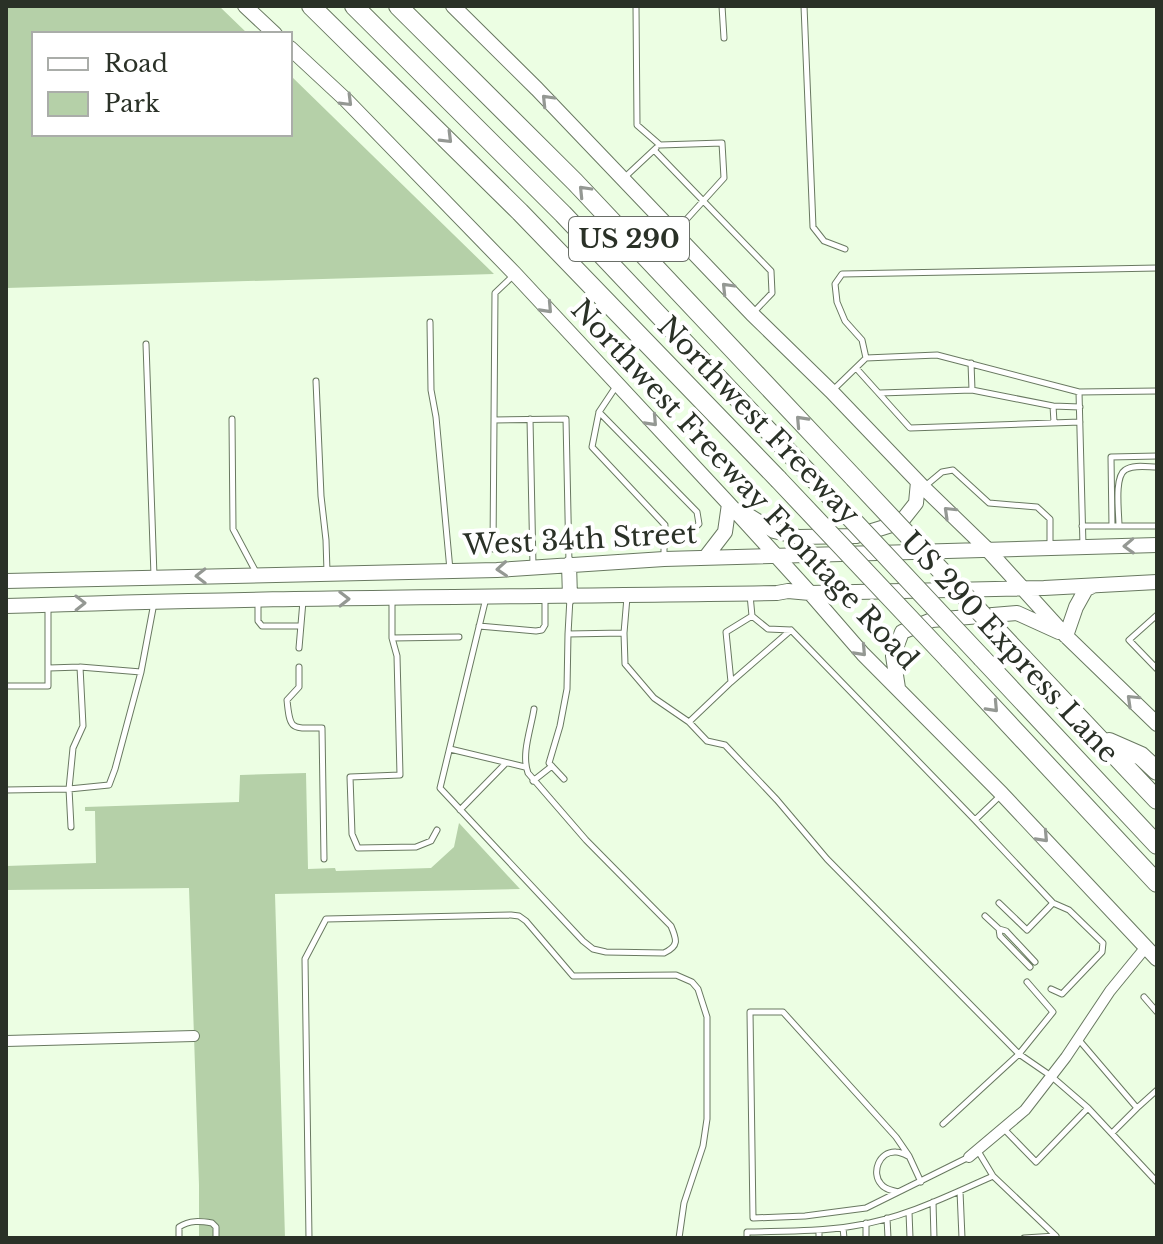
<svg xmlns="http://www.w3.org/2000/svg" width="1163" height="1244" viewBox="0 0 1163 1244" font-family="'Libre Baskerville',serif">
	<style>
		.green { fill: #b5d0a8 }
		.lines { fill: none; stroke-linecap: round; stroke-linejoin: round }
		.lane-casing { stroke: #697961; stroke-width: 7 }
		.street-casing { stroke: #697961; stroke-width: 12 }
		.secondary-casing { stroke: #697961; stroke-width: 16 }
		.highway-casing { stroke: #697961; stroke-width: 20 }
		.lane { stroke: #fff; stroke-width: 5 }
		.street { stroke: #fff; stroke-width: 10 }
		.secondary { stroke: #fff; stroke-width: 14 }
		.highway { stroke: #fff; stroke-width: 18 }
		.highway-bridge-casing { stroke: #697961; stroke-width: 20; stroke-linecap: butt }
		.highway-bridge { stroke: #fff; stroke-width: 18 }
		.oneway { stroke: #949893 }
		.labels { text-anchor: middle; stroke-width: 8; stroke-linejoin: round; paint-order: stroke }
		.shield { fill: #fff; stroke: #6a6f68; stroke-width: 2 }
		.shield-label { font-size: 26px; font-weight: bold; fill: #2a3127 }
		.street-label { font-size: 28px; fill: #2a3127; stroke: #fff }
	</style>
	<rect width="100%" height="100%" fill="#ecfee3"/>
	<path class="green" d="M6 6H219L248 34H34V134H290V75L494 274 6 288Z
		M306 773 308 869 335 868 336 871 431 868 454 847 459 823 520 889 275 894 285 1238H199V1185L189 888 6 890V866L96 863 95 811H85V807L239 802 240 775Z"/>
	<g class="lines">
		<defs>
			<path id="lane" d="M636 6 637 125 660 145 722 143 724 178 675 232
				M722 6 724 38
				M804 6 813 227 824 241 845 249
				M654 150 771 271 772 293 753 313
				M625 177 656 148
				M430 322 431 390 436 417 450 570
				M146 344 154 576
				M866 358 862 340 845 321 837 302 835 284 842 274 1157 268
				M971 363 972 390 1053 406 1054 422
				M856 368 910 428 1080 422
				M316 381 321 496 326 540 327 572
				M617 385 599 412 592 447 665 525 664 536
				M832 391 866 358 937 355 1079 392 1157 391
				M1079 392 1083 546
				M880 393 972 390
				M1053 406 1080 407
				M599 412 697 512 699 524 687 535 664 536V557
				M232 419 233 529 257 574
				M530 419 533 566
				M494 420 566 419 569 563
				M924 487 942 472 953 470 989 503 1037 507 1050 519V548
				M1082 526H1157
				M1112 526 1111 457 1157 456
				M1119 526C1119 513 1114 477 1125 470 1133 464 1148 467 1157 467
				M493 549 495 293 515 274
				M750 595 752 616 768 629 791 630 975 820 1001 795
				M486 598 440 788 583 941 593 949 606 952 664 953C679 946 677 940 671 926L586 840 528 773C521 754 531 729 534 709
				M570 598 568 634 624 633 627 597
				M392 599V638L397 656 400 775 350 777 352 834 358 848 416 847 431 841 437 830
				M258 601V621L262 626H299
				M1157 615 1129 640 1157 669
				M752 616 726 632 731 682 791 630
				M479 626 536 631 542 630 545 625V598
				M624 633 625 664 654 698 689 722 707 741 725 745 777 800 827 859 1019 1054 1051 1076 1088 1108 1157 1182
				M392 638 459 637
				M299 648 303 601
				M299 667V687L287 700C290 731 291 728 322 728L324 859
				M49 668 80 667 141 672
				M6 686H48V605
				M689 722 731 682
				M450 749 525 767
				M564 779 549 763 560 726 567 689 568 634
				M533 781 552 766
				M6 790 69 789 109 785 115 769 141 672 154 603
				M460 810 505 764
				M975 820 1053 903 1069 910 1103 943 1102 952 1062 994 1051 989
				M71 827 69 789 73 748 83 726 80 667
				M999 903 1027 930 1053 903
				M985 916 999 929 1000 936 1030 967
				M999 929 1006 931 1035 962
				M1144 997 1157 1012
				M1079 1040 1137 1108 1157 1090
				M943 1124 1019 1054 1053 1012 1027 982
				M1004 1129 1036 1162 1088 1108
				M1112 1133 1137 1108
				M993 1176 1056 1236 1024 1238
				M921 1182 909 1156 896 1137 783 1012H750L753 1218 805 1216 866 1208 969 1157
				M960 1191 962 1238
				M898 1192C892 1190 885 1190 881 1184 871 1173 879 1151 896 1152 900 1152 904 1154 908 1156
				M933 1202 934 1238
				M909 1212 910 1238
				M887 1218 888 1238
				M866 1223V1238
				M843 1228 844 1238
				M819 1230V1238
				M179 1238V1227C190 1220 200 1221 212 1223L216 1227V1238
				M309 1238 305 959 326 919 511 915 519 916 526 921 573 976 676 975 692 982 698 989 707 1017V1119L703 1146 684 1203 679 1238
				M747 1238V1232C782 1231 818 1232 853 1226 902 1219 948 1196 993 1176L978 1151"/>
			<path id="street" d="M6 1041 194 1036
				M969 1157 1025 1110 1066 1057 1110 991 1146 947"/>
			<path id="secondary" d="M245 6 275 34
				M453 6 537 89 752 314 831 391 924 488 986 548 1066 636 1157 724
				M290 48 346 100 515 274 729 504 810 593 863 654 1002 794 1157 959
				M743 512 774 531 799 537 856 536 901 522 916 503 918 482
				M705 558 725 532 729 504
				M569 564 570 597
				M6 581 497 570 664 559 1157 545
				M6 606C263 597 520 597 777 593L788 591 810 593 1044 588 1157 582
				M1066 636 1076 607 1086 589 1093 586
				M898 688 893 656 902 632 932 620 1017 613 1059 632"/>
			<path id="highway" d="M311 6 520 212 778 479
				M354 6 563 214 814 479
				M398 6 575 182 854 478
				M982 658 1157 845
				M1023 658 1157 800
				M949 660 1157 883
				M1109 742 1141 756 1157 771"/>
		</defs>
		<use href="#lane" class="lane-casing"/>
		<use href="#street" class="street-casing"/>
		<use href="#secondary" class="secondary-casing"/>
		<use href="#highway" class="highway-casing"/>
		<use href="#lane" class="lane"/>
		<use href="#street" class="street"/>
		<use href="#secondary" class="secondary"/>
		<use href="#highway" class="highway"/>
		<defs>
			<path id="highway-bridge" d="M854 478 1023 658
				M778 479 949 660
				M814 479 982 658"/>
		</defs>
		<use href="#highway-bridge" class="highway-bridge-casing"/>
		<use href="#highway-bridge" class="highway-bridge"/>
	</g>
	<defs><path id="oneway-chevron" d="M-2-3.5L2.5 0L-2 3.5" fill="none" stroke-width="1.6" stroke-linecap="round" stroke-linejoin="round" transform="scale(2)"/></defs>
	<g class="oneway">
		<use href="#oneway-chevron" transform="translate(547 100) rotate(-134)"/>
		<use href="#oneway-chevron" transform="translate(347 101) rotate(45)"/>
		<use href="#oneway-chevron" transform="translate(447 138) rotate(45)"/>
		<use href="#oneway-chevron" transform="translate(584 191) rotate(-134)"/>
		<use href="#oneway-chevron" transform="translate(727 288) rotate(-134)"/>
		<use href="#oneway-chevron" transform="translate(547 308) rotate(47)"/>
		<use href="#oneway-chevron" transform="translate(652 421) rotate(47)"/>
		<use href="#oneway-chevron" transform="translate(801 421) rotate(-133)"/>
		<use href="#oneway-chevron" transform="translate(949 512) rotate(-136)"/>
		<use href="#oneway-chevron" transform="translate(1129 546) rotate(178)"/>
		<use href="#oneway-chevron" transform="translate(502 569) rotate(176)"/>
		<use href="#oneway-chevron" transform="translate(201 576) rotate(179)"/>
		<use href="#oneway-chevron" transform="translate(344 599) rotate(-1)"/>
		<use href="#oneway-chevron" transform="translate(80 603) rotate(-1)"/>
		<use href="#oneway-chevron" transform="translate(861 651) rotate(47)"/>
		<use href="#oneway-chevron" transform="translate(1132 700) rotate(-136)"/>
		<use href="#oneway-chevron" transform="translate(993 707) rotate(47)"/>
		<use href="#oneway-chevron" transform="translate(1043 837) rotate(47)"/>
	</g>
	<g class="labels">
		<rect class="shield" x="569" y="217" width="120" height="44" rx="6"/>
		<g class="shield-label">
			<text x="629" y="248">US 290</text>
		</g>
		<g class="street-label">
			<text transform="translate(759 420) rotate(46)" y="10">Northwest Freeway</text>
			<text transform="translate(745 484) rotate(47)" y="10">Northwest Freeway Frontage Road</text>
			<text transform="translate(580 539) rotate(-3)" y="10">West 34th Street</text>
			<text transform="translate(1010 647) rotate(47)" y="10">US 290 Express Lane</text>
		</g>
	</g>
	<rect width="1163" height="1244" fill="none" stroke="#2a3127" stroke-width="16"/>
	<rect x="32" y="32" width="260" height="104" fill="#ffffff" stroke="#aaada9" stroke-width="2"/>
	<rect x="48" y="58" width="40" height="12" fill="#ffffff" stroke="#aaada9" stroke-width="2"/>
	<text x="104" y="72" font-size="24" fill="#2a3127">Road</text>
	<rect x="48" y="92" width="40" height="24" fill="#b5d0a8" stroke="#aaada9" stroke-width="2"/>
	<text x="104" y="112" font-size="24" fill="#2a3127">Park</text>
</svg>
